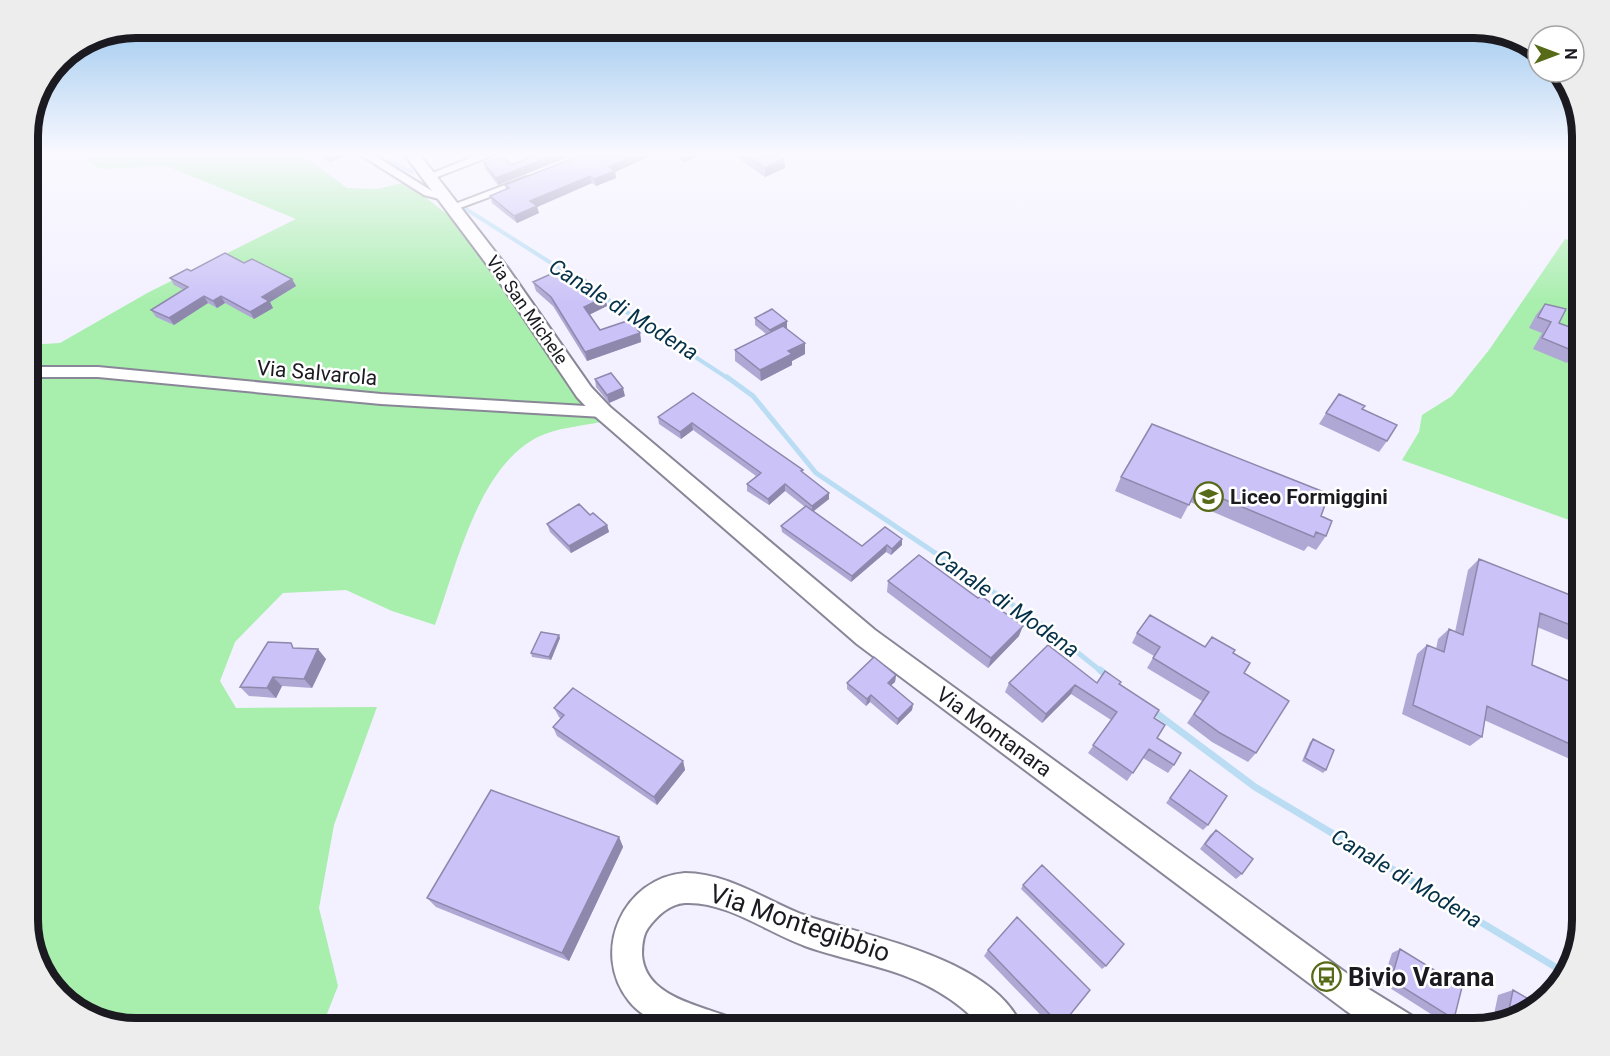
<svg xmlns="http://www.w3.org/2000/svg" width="1610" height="1056" viewBox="0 0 1610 1056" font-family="Roboto,sans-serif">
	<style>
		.green { fill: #a8eead }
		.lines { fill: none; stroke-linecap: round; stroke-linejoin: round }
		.stream-far2 { stroke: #baddf4; stroke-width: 4 }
		.stream-far1 { stroke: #baddf4; stroke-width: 5 }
		.stream { stroke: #baddf4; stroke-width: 7 }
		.minor-casing { stroke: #898797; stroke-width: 4 }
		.secondary-casing { stroke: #898797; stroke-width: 4 }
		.minor { fill: #fff; fill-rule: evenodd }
		.secondary { fill: #fff; fill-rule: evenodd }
		.wall { fill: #afa8d4 }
		.shaded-wall { fill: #8e88ad }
		.building { fill: #cbc3f7; stroke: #8e88ad; stroke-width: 1.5 }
		.labels { text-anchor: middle; stroke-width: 5; stroke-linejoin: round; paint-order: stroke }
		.far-street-label { font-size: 18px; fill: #1b1a21; stroke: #fff }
		.street-label { font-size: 21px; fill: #1b1a21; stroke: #fff }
		.poi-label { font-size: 21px; font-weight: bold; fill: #1b1a21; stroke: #fff; text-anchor: start }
		.water-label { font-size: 22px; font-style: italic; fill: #053148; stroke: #fff }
		.near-street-label { font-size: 26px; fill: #1b1a21; stroke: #fff }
		.near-poi-label { font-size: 26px; font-weight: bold; fill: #1b1a21; stroke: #fff; text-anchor: start }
		.rim { fill: none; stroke: #1b1a21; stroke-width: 8 }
	</style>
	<rect width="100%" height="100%" fill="#f3f1ff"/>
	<path class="green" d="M91 155H303L347 188 377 189 402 183 410 185 449 216 548 350 571 390 601 422C581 426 556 428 538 437 478 467 457 565 435 625L392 611 346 590 283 593 235 642 220 681 236 708 377 707 334 825 319 908 338 986 321 1029H136L76 1011 42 975 27 927V345L60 343 149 292 296 219 167 166 101 169 88 162Z
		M1565 239 1583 244V525L1402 460 1419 432 1422 415 1452 396 1489 350Z"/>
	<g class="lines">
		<path class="stream-far2" d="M378 155 412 172
			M466 209 581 282
			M599 294 729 379"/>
		<path class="stream-far1" d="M727 377 753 396 816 473 1047 628 1102 672"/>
		<path class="stream" d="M1100 670 1109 677
			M1152 710 1255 787 1567 974"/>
		<defs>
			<path id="minor" d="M361 155H374L432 191 449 197 443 200 424 195Z
				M478 155H494L432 179 422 177Z
				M526 177 532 180 530 182 457 209 447 207Z
				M27 367H98L381 394 603 407 610 412 603 417 381 404 98 377H27Z"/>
			<path id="secondary" d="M405 155H420L507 267 591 387 610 407 875 630 1367 988 1414 1017 1418 1029H1373L1345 1010 857 644 596 417 577 397 494 274Z
				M685 873C726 873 764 899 801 914 867 938 993 956 1023 1029H984C968 1011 948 996 926 985 888 966 844 960 805 946 767 932 726 901 685 903 669 904 657 916 648 928 643 935 642 945 642 954 644 996 698 1005 729 1017L733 1029H670C655 1022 639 1014 629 1001 590 952 623 878 685 873Z"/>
		</defs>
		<use href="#minor" class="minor-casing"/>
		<use href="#secondary" class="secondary-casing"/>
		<use href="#minor" class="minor"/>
		<use href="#secondary" class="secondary"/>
	</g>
	<path class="wall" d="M319 155H347L330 162Z
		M536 155H573L498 185 486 170 484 163 512 165Z
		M582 155H653L615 172 616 178 596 186 592 183 537 207 539 213 517 223 492 203 490 196 506 189 505 185Z
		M674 155H700V156L684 162Z
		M733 155H778L784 159 785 168 765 177Z
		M244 263 292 279 296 286 270 302 273 308 254 319 225 303 217 308 208 303 174 325 156 317 151 310 184 290 174 285 170 278 191 271Z
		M573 281 605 297 607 306 590 314 600 330 640 333 641 342 587 361 553 306 536 291 533 282Z
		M1545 304 1559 323 1576 352 1567 363 1533 349 1542 333 1529 328 1536 315Z
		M755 318 787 321V329L805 354 792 361V365L761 381 735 361V350L766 334 755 325Z
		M595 379 625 396 609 403 596 387Z
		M693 393 829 493V499L813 512 862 546 902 545 891 555 886 552 851 582 782 532 781 526 805 507 785 491 769 505 747 491V484L756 476 693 430 681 439 659 424 658 417Z
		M1326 413 1387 441 1379 452 1319 424Z
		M1121 477 1329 494 1321 516 1326 536 1316 550 1308 546 1304 551 1190 502 1181 519 1115 491Z
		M590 515 607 525 609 532 571 553 550 532 547 524Z
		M1479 559 1583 600V646L1537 627 1532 665 1583 687V765L1484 720 1482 737 1470 746 1402 714 1417 654 1427 645 1436 649 1438 639 1449 629 1455 632 1468 570Z
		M888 581 978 598 1019 636 988 668 887 592Z
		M1137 633 1233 653 1244 673 1256 753 1248 762 1212 742 1187 723 1202 701 1147 668 1154 656 1132 643Z
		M560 638 551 660 532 657 531 653Z
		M295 648 326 659 312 688 282 686 276 698 249 696 240 687Z
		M896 675 895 682 891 685 913 704 912 710 897 725 870 702 866 706 847 689V683Z
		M1009 683H1097L1120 684 1154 718 1157 738 1174 765 1168 773 1143 758 1127 781 1088 753 1111 720 1071 694 1042 723 1005 692Z
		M554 708 683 761 685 770 657 805 557 736 553 727 561 719 559 717Z
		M1313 739 1326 770 1323 773 1302 761 1310 742Z
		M1190 770 1208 825 1203 830 1166 803Z
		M1216 830 1242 874 1236 879 1200 849 1210 835Z
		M619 837 623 847 569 961 436 907 427 898Z
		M1023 885 1106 966 1102 969 1021 889Z
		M1400 949 1454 1019 1445 1023 1382 983 1392 953Z
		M988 950 1061 1026 1058 1029H1054L984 956Z
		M1513 990 1528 1015 1492 1024 1498 995Z"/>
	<path class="shaded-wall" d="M327 155H347L330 162Z
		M554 155H573L498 185 496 178Z
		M636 155H653L615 172 616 178 596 186 594 179 609 167Z
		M683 155H700V156L684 162Z
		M784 159 785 168 765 177V168Z
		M590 176 592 183 537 207 539 213 517 223 514 216 530 201Z
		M292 279 296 286 270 302 273 308 254 319 250 312 262 297Z
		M204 296 208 303 174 325 169 318Z
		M221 296 225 303 217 308 213 301Z
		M605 297 607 306 587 316 584 307Z
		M787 321V329L770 337V330Z
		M640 333 641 342 587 361 585 352Z
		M805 343V354L792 361V365L761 381 760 370 788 351Z
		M623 388 625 396 609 403 607 395Z
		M692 423 693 430 681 439 680 432Z
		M785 484V491L769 505 768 499Z
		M829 493V499L812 512V506Z
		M607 525 609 532 571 553 569 546Z
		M902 539V545L891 555 892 549Z
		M887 545 886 552 851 582 852 576Z
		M1023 626 1019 636 988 668 991 658Z
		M559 635 560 638 551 660 549 657Z
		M318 649 326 659 312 688 304 679Z
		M896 675 895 682 887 689 888 683Z
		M273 677 282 686 276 698 267 688Z
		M1075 685 1071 694 1042 723 1046 714Z
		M871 695 870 702 866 706 867 699Z
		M913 704 912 710 897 725 898 719Z
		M683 761 685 770 657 805 654 797Z
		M619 837 623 847 569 961 562 953Z"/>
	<path class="building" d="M536 155H554L496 178 484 163 502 157 512 165Z
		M582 155H636L609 167 615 171 594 179 590 176 530 201 537 206 514 216 490 196 509 188 505 185Z
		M746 155H778L784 159 765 168Z
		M225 253 244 263 252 259 292 279 262 297 269 301 250 312 221 296 213 301 204 296 169 318 151 310 188 287 170 278 187 269 191 271Z
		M560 270 573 281 582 277 605 297 584 307 600 330 630 320 640 333 585 352 551 297 533 282Z
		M1545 304 1566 309 1559 323 1583 332V339L1576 352 1542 338 1551 322 1538 317Z
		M772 309 787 321 770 330 755 318Z
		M783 326 805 343 788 351 792 354 760 370 735 350Z
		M611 373 623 388 607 395 595 379Z
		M693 393 803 470 801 471 829 493 812 506 785 484 768 499 747 484 761 473 692 423 680 432 658 417Z
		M1339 394 1365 406 1362 409 1397 425 1387 441 1326 413Z
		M1152 424 1329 494 1321 516 1332 521 1326 536 1316 532 1314 537 1197 488 1189 505 1121 477Z
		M579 504 590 515 593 513 607 525 569 546 547 524Z
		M806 506 862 546 885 527 902 539 892 549 887 545 852 576 781 526Z
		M919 555 978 598 981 596 1023 626 991 658 888 581Z
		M1479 559 1583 600V630L1540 613 1532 665 1583 687V750L1487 706 1482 737 1413 705 1427 645 1444 652 1449 629 1463 635Z
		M1150 615 1205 647 1212 637 1235 650 1233 653 1250 663 1244 673 1289 701 1256 753 1220 733 1194 714 1209 692 1153 658 1160 647 1137 633Z
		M541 632 559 635 549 657 531 653Z
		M268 642 291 643 293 648 318 649 304 679 273 677 267 688 240 687Z
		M1048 645 1097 683 1105 671 1121 682 1119 684 1159 710 1154 718 1165 725 1157 738 1181 753 1174 765 1149 749 1133 773 1093 745 1117 712 1075 685 1046 714 1009 683Z
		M874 657 896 675 888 683 913 704 898 719 871 695 867 699 847 683Z
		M573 688 683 761 654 797 553 727 564 715 554 708Z
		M1313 739 1334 750 1326 770 1305 758Z
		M1190 770 1227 796 1208 825 1170 798Z
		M491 790 619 837 562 953 427 898Z
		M1216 830 1253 859 1242 874 1205 844Z
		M1042 865 1124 944 1106 966 1023 885Z
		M1017 917 1090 990 1061 1026 988 950Z
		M1400 949 1462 987 1454 1019 1391 980Z
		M1513 990 1539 1005 1528 1015 1507 1020Z"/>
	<linearGradient id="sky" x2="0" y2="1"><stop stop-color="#95c4ed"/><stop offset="0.51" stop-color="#faf9ff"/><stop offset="1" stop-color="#faf9ff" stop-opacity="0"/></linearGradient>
	<rect width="1610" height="303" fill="url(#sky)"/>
	<defs>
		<symbol id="school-ring" viewBox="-11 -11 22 22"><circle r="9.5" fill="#fff" stroke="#566a17" stroke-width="1.5"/><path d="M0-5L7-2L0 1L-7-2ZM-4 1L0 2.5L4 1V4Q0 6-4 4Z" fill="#566a17"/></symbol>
		<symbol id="bus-ring" viewBox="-11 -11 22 22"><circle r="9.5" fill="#fff" stroke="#566a17" stroke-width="1.5"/><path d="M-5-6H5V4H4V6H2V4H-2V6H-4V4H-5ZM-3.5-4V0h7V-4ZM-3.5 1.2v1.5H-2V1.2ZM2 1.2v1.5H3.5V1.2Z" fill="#566a17"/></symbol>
	</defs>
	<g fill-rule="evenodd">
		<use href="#school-ring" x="1192" y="480" width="33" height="33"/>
		<use href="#bus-ring" x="1310" y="960" width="33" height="33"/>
	</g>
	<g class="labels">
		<g class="far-street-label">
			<text transform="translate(527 310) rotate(55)" y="6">Via San Michele</text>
		</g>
		<g class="street-label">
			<text transform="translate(317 373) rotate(5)" y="7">Via Salvarola</text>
			<text transform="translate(994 732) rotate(36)" y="7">Via Montanara</text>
		</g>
		<g class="poi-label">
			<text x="1230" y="504">Liceo Formiggini</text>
		</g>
		<g class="water-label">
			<text transform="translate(624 309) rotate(32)" y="8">Canale di Modena</text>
			<text transform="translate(1007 603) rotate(35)" y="8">Canale di Modena</text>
			<text transform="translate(1407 878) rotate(31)" y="8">Canale di Modena</text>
		</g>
		<g class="near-street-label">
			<text transform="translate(800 923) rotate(19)" y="9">Via Montegibbio</text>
		</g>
		<g class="near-poi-label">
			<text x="1348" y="986">Bivio Varana</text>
		</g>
	</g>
	<path d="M0 0H1610V1056H0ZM136 38H1474A98 98 0 0 1 1572 136V920A98 98 0 0 1 1474 1018H136A98 98 0 0 1 38 920V136A98 98 0 0 1 136 38Z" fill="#ededed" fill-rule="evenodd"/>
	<path class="rim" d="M136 38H1474A98 98 0 0 1 1572 136V920A98 98 0 0 1 1474 1018H136A98 98 0 0 1 38 920V136A98 98 0 0 1 136 38Z"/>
	<g transform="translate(1556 54) rotate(90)"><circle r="28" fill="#ffffff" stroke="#a4a3a6" stroke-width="1.5"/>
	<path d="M0-4.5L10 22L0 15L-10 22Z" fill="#566a17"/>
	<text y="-9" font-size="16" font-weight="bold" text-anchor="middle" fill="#1b1a21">N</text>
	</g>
</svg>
